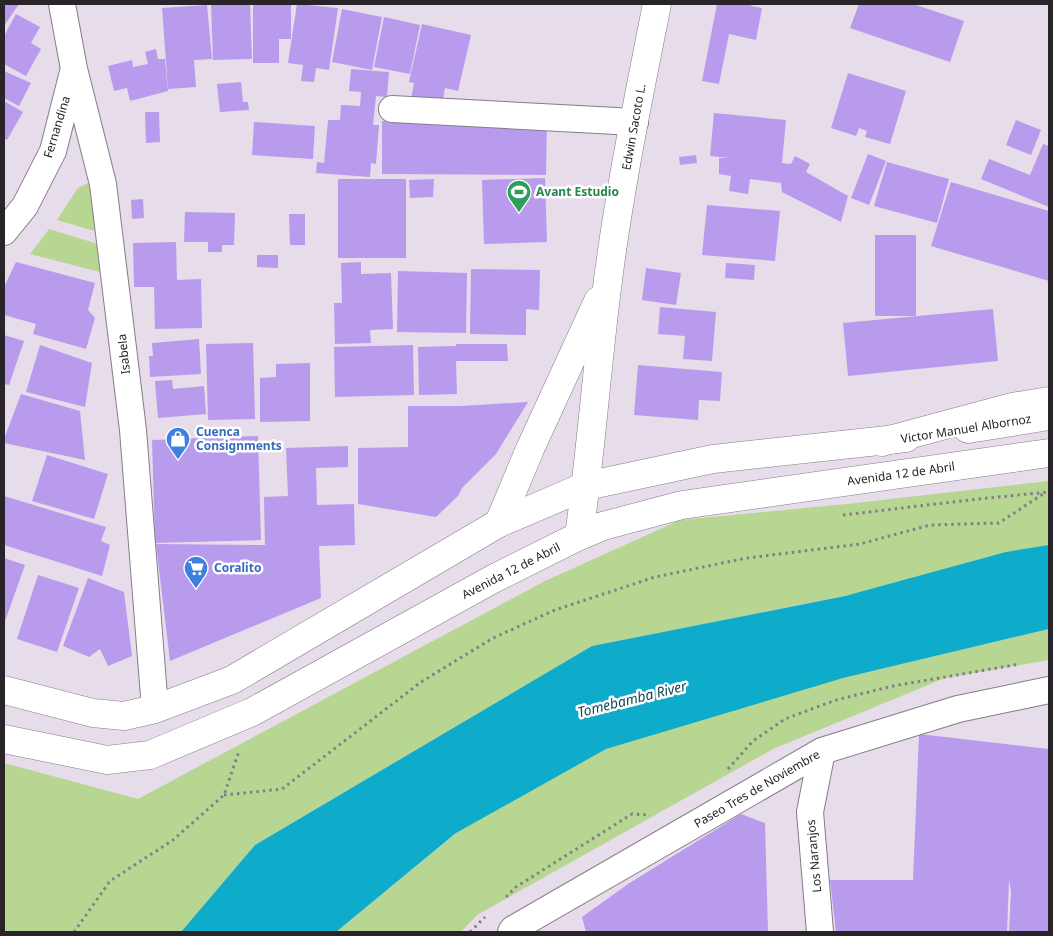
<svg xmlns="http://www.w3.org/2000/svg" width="1053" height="936" viewBox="0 0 1053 936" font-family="'Noto Sans',sans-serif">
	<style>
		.green { fill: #b6d692 }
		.water { fill: #0eabca }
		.building { fill: #b99bee }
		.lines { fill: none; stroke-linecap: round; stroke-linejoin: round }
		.minor-casing { stroke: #867c88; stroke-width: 28 }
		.tertiary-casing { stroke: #867c88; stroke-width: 29 }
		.secondary-casing { stroke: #867c88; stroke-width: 29 }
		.primary-casing { stroke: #867c88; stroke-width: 29 }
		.path { stroke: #867e87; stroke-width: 3; stroke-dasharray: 2.5 4; stroke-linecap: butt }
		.minor { stroke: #fff; stroke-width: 26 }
		.tertiary { stroke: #fff; stroke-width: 28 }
		.secondary { stroke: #fff; stroke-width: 28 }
		.primary { stroke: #fff; stroke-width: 28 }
		.labels { text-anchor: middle; stroke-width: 5; stroke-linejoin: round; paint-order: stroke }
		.street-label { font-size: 12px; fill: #282429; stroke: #fff }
		.leisure-label { font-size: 12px; font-weight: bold; fill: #27864d; stroke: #fff; text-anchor: start }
		.shop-label { font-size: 12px; font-weight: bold; fill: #366cbe; stroke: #fff; text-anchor: start }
		.water-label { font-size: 14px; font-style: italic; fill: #114957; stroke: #fff }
	</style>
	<rect width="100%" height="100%" fill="#e7dce9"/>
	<path class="green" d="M88 183 97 197 98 232 57 220 78 188Z
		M49 229 101 245 104 273 30 254Z
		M1049 481V555L592 646 255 845 181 932H4V763L138 799 545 581 680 520 847 504Z
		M1049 629V660L945 678 773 749 477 915 461 932H336L504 794 679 717Z"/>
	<path class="water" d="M1049 545V629L843 678 606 749 456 833 336 932H181L255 845 592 646 845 596 1006 552Z"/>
	<path class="building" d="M4 4H19L4 26Z
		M211 4H250L252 59 213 60Z
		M253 4H291V39H279V63H253Z
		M297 4 338 8 329 70 316 68 314 82 301 81 303 65 288 63Z
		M717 4H752L751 6 762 8 756 40 729 34 719 84 702 81Z
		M859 4H913L964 21 950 62 850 28Z
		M207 5 212 59 194 60 196 87 168 89 162 8Z
		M342 9 382 17 372 70 332 62Z
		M16 14 40 27 31 43 41 49 26 76 4 64V36Z
		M384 17 420 25 410 74 374 67Z
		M422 24 471 35 458 91 445 88 442 105 411 99 414 83 409 82Z
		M156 49 158 59H165L168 91 130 101 127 88 114 91 108 66 132 60 133 67 148 64 145 52Z
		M351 69 389 72 387 97 376 96 373 125H379L376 164 371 163 370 177 316 173 317 162 324 163 328 120H340L341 105 360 106 361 92 349 91Z
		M4 71 31 83 19 106 4 98Z
		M848 73 906 91 890 144 865 137 867 131 859 128 856 136 831 128Z
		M241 82 243 102H248L249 110 220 112 217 84Z
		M4 101 23 112 7 140 4 138Z
		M145 112H159L160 142 146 143Z
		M714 113 786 120 782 163 791 164 795 156 810 164 806 172 848 196 841 222 782 192 781 183 750 179 748 194 729 191 731 176 719 174V158H729L710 156Z
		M1016 120 1041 130 1031 155 1006 145Z
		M382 121 547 122 546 175 382 174Z
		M254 122 315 126 313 159 252 155Z
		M1043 144 1049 146V207L981 179 989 159 1030 175Z
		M868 154 886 161 869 205 851 198Z
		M696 155 697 163 680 165 679 157Z
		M887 162 949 179 937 223 874 206Z
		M545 178 547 242 484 244 482 180Z
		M338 179H406V258H338Z
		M434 179 433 197 410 198 409 180Z
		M951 182 1049 211V281L931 246Z
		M143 199 144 218 132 219 131 200Z
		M707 205 780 211 775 261 702 255Z
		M185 212 235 213 234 245H222V252H208V242H184Z
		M289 214H305V245H290Z
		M875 235H916V316H875Z
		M176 242 177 280 201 279 202 328 155 329 154 287H134L133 243Z
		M257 255H278V268L257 267Z
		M16 262 95 283 88 310 95 318 86 349 33 334 36 324 4 315V287Z
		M361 262V274L391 273 393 329 370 330 371 343 335 344 334 303H342L341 263Z
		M726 263 755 265 754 280 725 278Z
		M646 268 681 273 676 305 642 300Z
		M471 269 540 270 539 310 526 309V335L470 334Z
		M398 271 467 273 466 333 397 332Z
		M660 307 716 312 712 361 683 359 685 336 658 334Z
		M993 309 998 361 848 376 843 323Z
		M4 335 24 341 9 385 4 384Z
		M199 339 201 374 150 377 149 356H153L152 343Z
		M253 343 255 419 208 420 206 344Z
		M456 344H507L508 361H456L457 394 419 395 418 347 456 346Z
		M40 345 92 363 85 407 26 392Z
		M413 345 414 395 335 397 334 347Z
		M310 363V421L260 422V378L276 377V364Z
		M638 365 722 372 720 401 699 400 698 420 634 415Z
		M172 380 173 389 204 386 206 414 158 418 155 381Z
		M21 394 80 411 85 460 4 443V439Z
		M528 402 496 454 462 488 458 496 436 517 358 504V448L408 447V406H460Z
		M258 436 261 540 155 543 152 440Z
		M348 446V467L316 468 317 505 354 504 355 545 319 546 321 598 170 661 156 544 265 545 264 497 288 496 286 448Z
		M47 455 108 474 94 519 32 501Z
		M4 496 106 527 101 541 110 545 102 576 4 545Z
		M4 558 25 565 4 624Z
		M38 575 79 588 57 652 17 639Z
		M88 578 124 592 132 656 108 666 100 649 89 657 63 646Z
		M919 734 1049 749V932H1009L1011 891 1009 880 1007 932H836L830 880H913Z
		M741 814 765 823 768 932H586L582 917 628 884Z"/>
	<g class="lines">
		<defs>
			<path id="minor" d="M62 4 74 69 103 184 133 430 155 709
				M392 109 635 122
				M4 232 25 206 53 151 73 72
				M511 932 513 929 822 751 958 709 1049 690
				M820 932 810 812 822 751"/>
			<path id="tertiary" d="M499 523 530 449 598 301
				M579 536C591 451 597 365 608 280 620 187 639 95 657 4"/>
			<path id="secondary" d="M968 429 1049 416
				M4 690 93 713 124 716 155 709 232 680 499 523 586 486 713 459 906 438
				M4 739 107 760 150 755 252 712 493 579 579 536 603 526 682 505 1049 453"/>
			<path id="primary" d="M882 442 1012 407 1049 401"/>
		</defs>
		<use href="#minor" class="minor-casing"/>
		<use href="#tertiary" class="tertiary-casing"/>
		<use href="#secondary" class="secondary-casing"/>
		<use href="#primary" class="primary-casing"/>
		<path class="path" d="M843 515 978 499 1049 492
			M728 769 753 741 785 719 836 700 893 686 1020 664
			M224 795 282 789 421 682 493 638 555 610 655 577 747 558 860 544 930 525 999 523 1046 492
			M506 897 516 887 632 814 650 815
			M74 932 110 881 173 840 224 795 239 751
			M470 932 485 917"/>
		<use href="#minor" class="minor"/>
		<use href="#tertiary" class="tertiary"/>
		<use href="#secondary" class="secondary"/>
		<use href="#primary" class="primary"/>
	</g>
	<defs>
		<symbol id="stadium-pin" viewBox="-11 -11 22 30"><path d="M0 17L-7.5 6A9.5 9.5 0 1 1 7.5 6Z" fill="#2e9e5b" stroke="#fff"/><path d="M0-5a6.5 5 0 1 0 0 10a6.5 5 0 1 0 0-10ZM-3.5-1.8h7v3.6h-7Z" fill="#fff"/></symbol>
		<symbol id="shop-pin" viewBox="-11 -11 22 30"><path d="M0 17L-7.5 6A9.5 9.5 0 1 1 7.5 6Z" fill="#3f7fe0" stroke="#fff"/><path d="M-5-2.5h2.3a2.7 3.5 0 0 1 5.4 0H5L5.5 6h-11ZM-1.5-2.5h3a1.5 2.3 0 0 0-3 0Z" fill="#fff"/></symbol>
		<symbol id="supermarket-pin" viewBox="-11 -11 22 30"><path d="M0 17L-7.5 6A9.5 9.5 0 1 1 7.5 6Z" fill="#3f7fe0" stroke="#fff"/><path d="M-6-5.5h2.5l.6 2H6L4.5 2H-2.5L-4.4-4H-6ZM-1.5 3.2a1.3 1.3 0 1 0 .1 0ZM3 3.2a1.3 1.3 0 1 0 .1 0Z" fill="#fff"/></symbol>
	</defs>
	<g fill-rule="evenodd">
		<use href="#stadium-pin" x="505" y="178" width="28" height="38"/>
		<use href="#shop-pin" x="164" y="425" width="28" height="38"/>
		<use href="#supermarket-pin" x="182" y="554" width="28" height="38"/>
	</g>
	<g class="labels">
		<g class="street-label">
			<text transform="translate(57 127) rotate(-73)" y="4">Fernandina</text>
			<text transform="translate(634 127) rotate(-80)" y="4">Edwin Sacoto L.</text>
			<text transform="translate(124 354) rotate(-96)" y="4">Isabela</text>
			<text transform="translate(966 429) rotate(-9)" y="4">Victor Manuel Albornoz</text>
			<text transform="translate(901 474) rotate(-8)" y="4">Avenida 12 de Abril</text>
			<text transform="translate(511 571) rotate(-27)" y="4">Avenida 12 de Abril</text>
			<text transform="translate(757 789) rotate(-30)" y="4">Paseo Tres de Noviembre</text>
			<text transform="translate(814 856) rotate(-95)" y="4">Los Naranjos</text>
		</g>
		<g class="leisure-label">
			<text x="536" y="196">Avant Estudio</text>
		</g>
		<g class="shop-label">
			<text x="196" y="436">Cuenca<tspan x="196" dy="14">Consignments</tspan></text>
			<text x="214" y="572">Coralito</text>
		</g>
		<g class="water-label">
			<text transform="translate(632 699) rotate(-14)" y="5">Tomebamba River</text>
		</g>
	</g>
	<rect width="1053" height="936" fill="none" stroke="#282429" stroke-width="10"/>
</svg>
